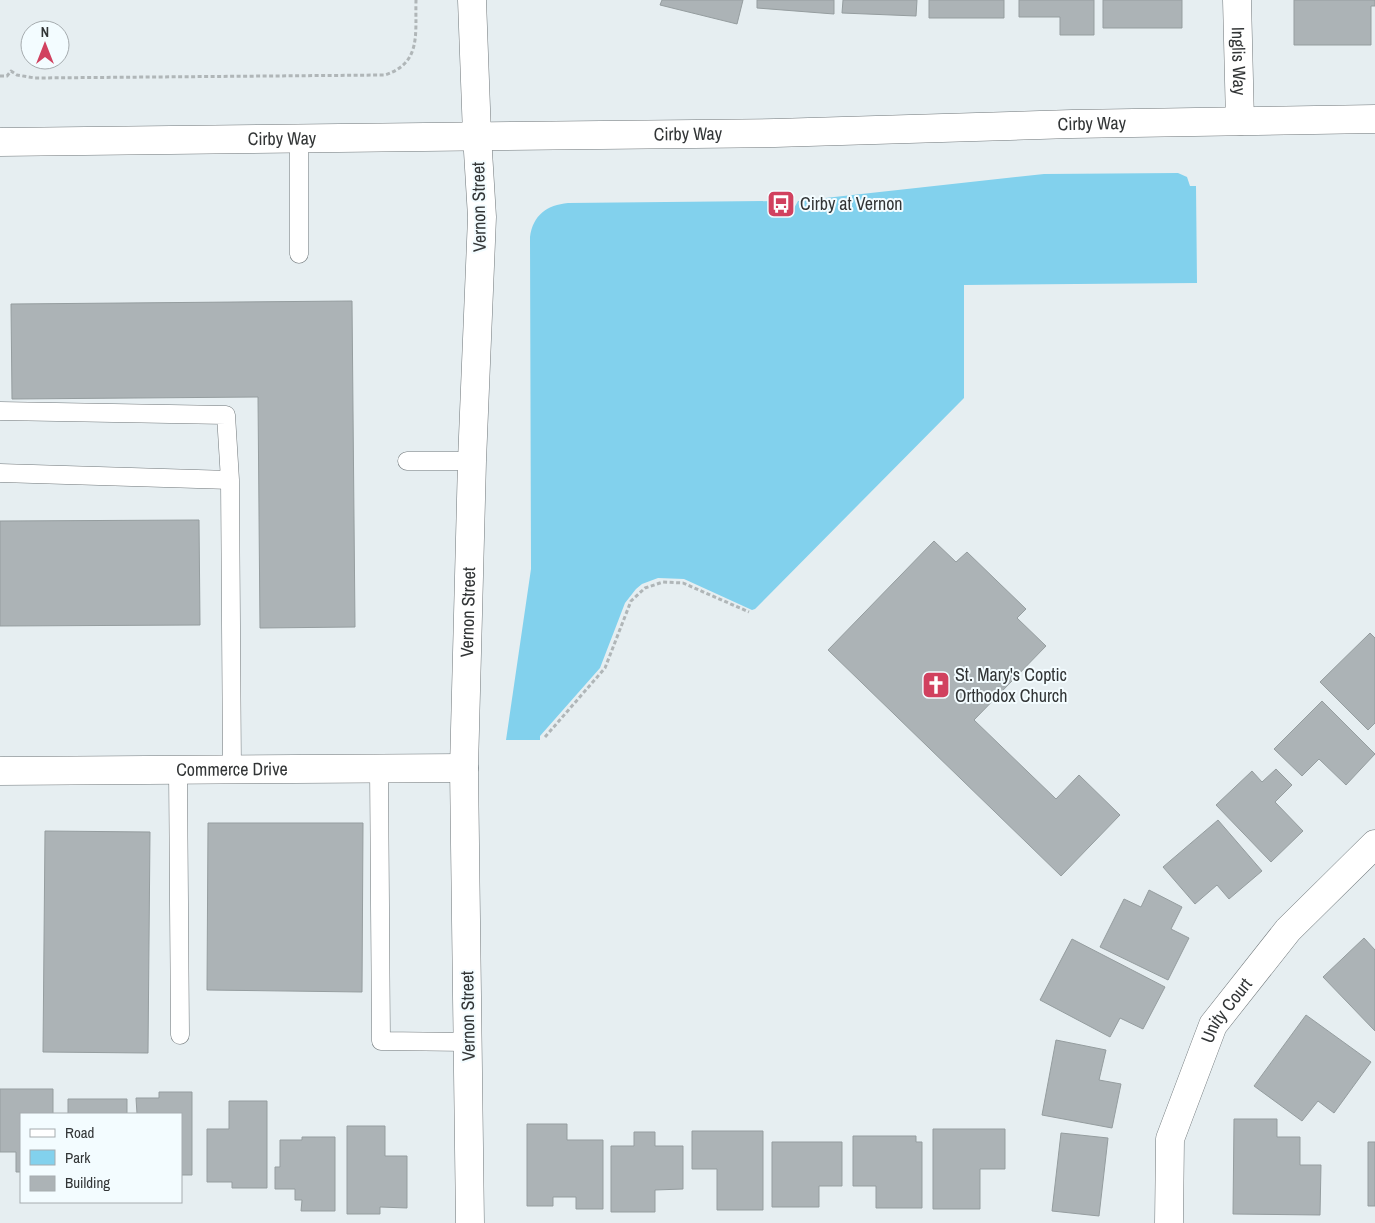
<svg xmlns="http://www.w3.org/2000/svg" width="1375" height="1223" viewBox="0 0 1375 1223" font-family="'Archivo Narrow',sans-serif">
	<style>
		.green { fill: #82d1ed }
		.building { fill: #acb3b6; stroke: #959d9f }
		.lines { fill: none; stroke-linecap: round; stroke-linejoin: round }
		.service-casing { stroke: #70777a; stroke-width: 19 }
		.minor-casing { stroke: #70777a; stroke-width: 29 }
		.tertiary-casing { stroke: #70777a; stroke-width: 29 }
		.secondary-casing { stroke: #70777a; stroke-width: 29 }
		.primary-casing { stroke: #70777a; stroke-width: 29 }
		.path { stroke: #b0b6b8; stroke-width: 3; stroke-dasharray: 4 2.5; stroke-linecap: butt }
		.service { stroke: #fff; stroke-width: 18 }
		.minor { stroke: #fff; stroke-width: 28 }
		.tertiary { stroke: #fff; stroke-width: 28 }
		.secondary { stroke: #fff; stroke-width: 28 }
		.primary { stroke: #fff; stroke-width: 28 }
		.labels { text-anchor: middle; stroke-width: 4; stroke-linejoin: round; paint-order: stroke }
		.street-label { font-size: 18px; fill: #323536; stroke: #f3fcff }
		.poi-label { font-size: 18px; fill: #323536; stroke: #f3fcff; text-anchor: start }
	</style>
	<rect width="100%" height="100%" fill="#e6eef1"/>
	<path class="green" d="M1178 173 1187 177 1190 186H1196L1197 283 964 285V398L755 609 752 610 684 579 658 578 642 584 636 589 625 603 600 668 540 736V740H506L531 569 530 237C533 215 547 205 568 203L775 201V210H793L798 201 1044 174Z"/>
	<path class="building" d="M662 0H743L737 24 660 5Z
		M757 0H834V14L757 8Z
		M843 0H917L916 16 842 13Z
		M929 0H1004V18H929Z
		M1019 0H1094V35H1060V17H1019Z
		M1103 0H1182V28H1103Z
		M1294 0H1375V6H1371V45H1294Z
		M352 301 355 627 260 628 258 397 12 399 11 304Z
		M199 520 200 625 0 626V521Z
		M934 541 956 562 967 552 1026 609 1017 618 1046 646 974 720 1056 799 1079 775 1120 815 1061 876 828 650Z
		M1370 633 1375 638V723L1368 730 1320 682Z
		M1322 701 1375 754 1346 785 1319 759 1302 776 1274 749Z
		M1276 769 1292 785 1275 802 1303 831 1271 862 1216 805 1252 771 1262 782Z
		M1218 820 1262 871 1229 899 1217 885 1195 904 1163 867Z
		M208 823H363L362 992 207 990Z
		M45 831 150 832 148 1053 43 1052Z
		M1149 890 1182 907 1171 929 1189 938 1168 980 1100 947 1124 899 1141 907Z
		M1364 938 1375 950V1031L1323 977Z
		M1072 939 1165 987 1143 1029 1120 1018 1110 1037 1040 1000Z
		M1306 1015 1371 1062 1334 1113 1318 1101 1302 1121 1254 1086Z
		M1056 1040 1106 1050 1099 1080 1121 1084 1112 1128 1042 1115Z
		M0 1089H53V1114H21V1172H16V1152H0Z
		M159 1092H192V1175H181V1114H137L136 1098H159Z
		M68 1099H127V1114H68Z
		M229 1101H267V1188H232V1182H207V1129H229Z
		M1234 1119H1277V1137H1300V1165H1321L1320 1215 1233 1214Z
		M527 1124H567V1140H603V1209H576V1197H553V1206H527Z
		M347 1126H385V1156H407V1208L380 1207V1214H347Z
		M933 1129H1005V1169H980V1209H933Z
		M692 1131H763V1210H717V1169H692Z
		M634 1132H655V1146H683V1189L655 1190V1212H611V1146H634Z
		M1061 1133 1108 1138 1099 1216 1052 1211Z
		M853 1136H916V1142H922V1208H876V1186H853Z
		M302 1137H335V1211H301L302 1200H295V1189H275V1167H280V1140H302Z
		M772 1142H842V1186H819V1207H772Z
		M1368 1142H1375V1206H1368Z"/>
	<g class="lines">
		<defs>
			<path id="service" d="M299 137V254
				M0 411 226 415 230 480
				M407 461H472
				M0 473 230 480 232 769
				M379 769 381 1041 468 1042
				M178 770 180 1035"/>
			<g id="minor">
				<path id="s1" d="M1237 0 1240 121"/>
				<path id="s2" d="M0 771 464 768"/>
				<path id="s3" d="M1169 1223 1170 1139 1213 1025 1288 930 1375 844"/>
			</g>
			<g id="tertiary">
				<path id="s4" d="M470 1223 464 768 472 461 482 217 477 135"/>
			</g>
			<path id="secondary" d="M472 0 477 135"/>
			<g id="primary">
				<path id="s5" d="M0 142 775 133 1072 124 1375 119"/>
			</g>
		</defs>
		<use href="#service" class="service-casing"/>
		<use href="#minor" class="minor-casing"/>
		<use href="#tertiary" class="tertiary-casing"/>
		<use href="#secondary" class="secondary-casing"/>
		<use href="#primary" class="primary-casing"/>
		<path class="path" d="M0 76H7L11 71 17 75 35 78 385 75C422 63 415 33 416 0
			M545 737 605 668 631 601 645 588 663 582 683 583 749 612"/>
		<use href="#service" class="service"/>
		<use href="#minor" class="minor"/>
		<use href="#tertiary" class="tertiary"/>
		<use href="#secondary" class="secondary"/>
		<use href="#primary" class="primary"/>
	</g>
	<defs>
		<symbol id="bus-square" viewBox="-11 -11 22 22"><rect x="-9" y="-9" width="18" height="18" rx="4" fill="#d1415f" stroke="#f3fcff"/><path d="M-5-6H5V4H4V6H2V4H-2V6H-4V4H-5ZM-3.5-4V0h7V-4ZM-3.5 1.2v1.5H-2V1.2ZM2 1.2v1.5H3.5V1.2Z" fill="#fff"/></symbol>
		<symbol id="church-square" viewBox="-11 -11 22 22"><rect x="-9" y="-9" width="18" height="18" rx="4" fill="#d1415f" stroke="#f3fcff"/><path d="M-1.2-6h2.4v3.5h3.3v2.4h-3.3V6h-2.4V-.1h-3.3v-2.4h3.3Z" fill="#fff"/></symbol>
	</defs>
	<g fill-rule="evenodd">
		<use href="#bus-square" x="765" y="188" width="32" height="32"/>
		<use href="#church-square" x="920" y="669" width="32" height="32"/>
	</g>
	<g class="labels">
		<g class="street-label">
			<text dy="6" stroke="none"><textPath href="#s1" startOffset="61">Inglis Way</textPath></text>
			<text dy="6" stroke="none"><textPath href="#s5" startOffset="1092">Cirby Way</textPath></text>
			<text dy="6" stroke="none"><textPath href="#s5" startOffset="688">Cirby Way</textPath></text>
			<text dy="6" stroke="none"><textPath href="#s5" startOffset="282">Cirby Way</textPath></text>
			<text transform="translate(479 207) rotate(-91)" y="6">Vernon Street</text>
			<text dy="6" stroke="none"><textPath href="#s4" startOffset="611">Vernon Street</textPath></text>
			<text dy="6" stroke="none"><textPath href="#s2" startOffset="232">Commerce Drive</textPath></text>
			<text dy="6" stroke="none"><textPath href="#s3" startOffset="225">Unity Court</textPath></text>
			<text transform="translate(468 1016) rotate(-91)" y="6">Vernon Street</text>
		</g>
		<g class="poi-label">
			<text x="800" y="210">Cirby at Vernon</text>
			<text x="955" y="681">St. Mary's Coptic<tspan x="955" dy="21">Orthodox Church</tspan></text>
		</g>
	</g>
	<rect x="20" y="1113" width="162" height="90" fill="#f3fcff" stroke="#a6acaf"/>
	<rect x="30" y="1129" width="25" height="8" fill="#ffffff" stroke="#a6acaf"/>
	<text x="65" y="1138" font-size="15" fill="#323536">Road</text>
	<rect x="30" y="1150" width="25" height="15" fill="#82d1ed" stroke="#a6acaf"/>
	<text x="65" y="1163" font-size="15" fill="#323536">Park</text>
	<rect x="30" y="1176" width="25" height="15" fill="#acb3b6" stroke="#a6acaf"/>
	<text x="65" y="1188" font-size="15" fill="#323536">Building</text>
	<g transform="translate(45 45)"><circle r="24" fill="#f3fcff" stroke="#a6acaf"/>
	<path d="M0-4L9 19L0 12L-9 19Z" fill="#d1415f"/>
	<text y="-8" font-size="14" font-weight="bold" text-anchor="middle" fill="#323536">N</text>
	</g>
</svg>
